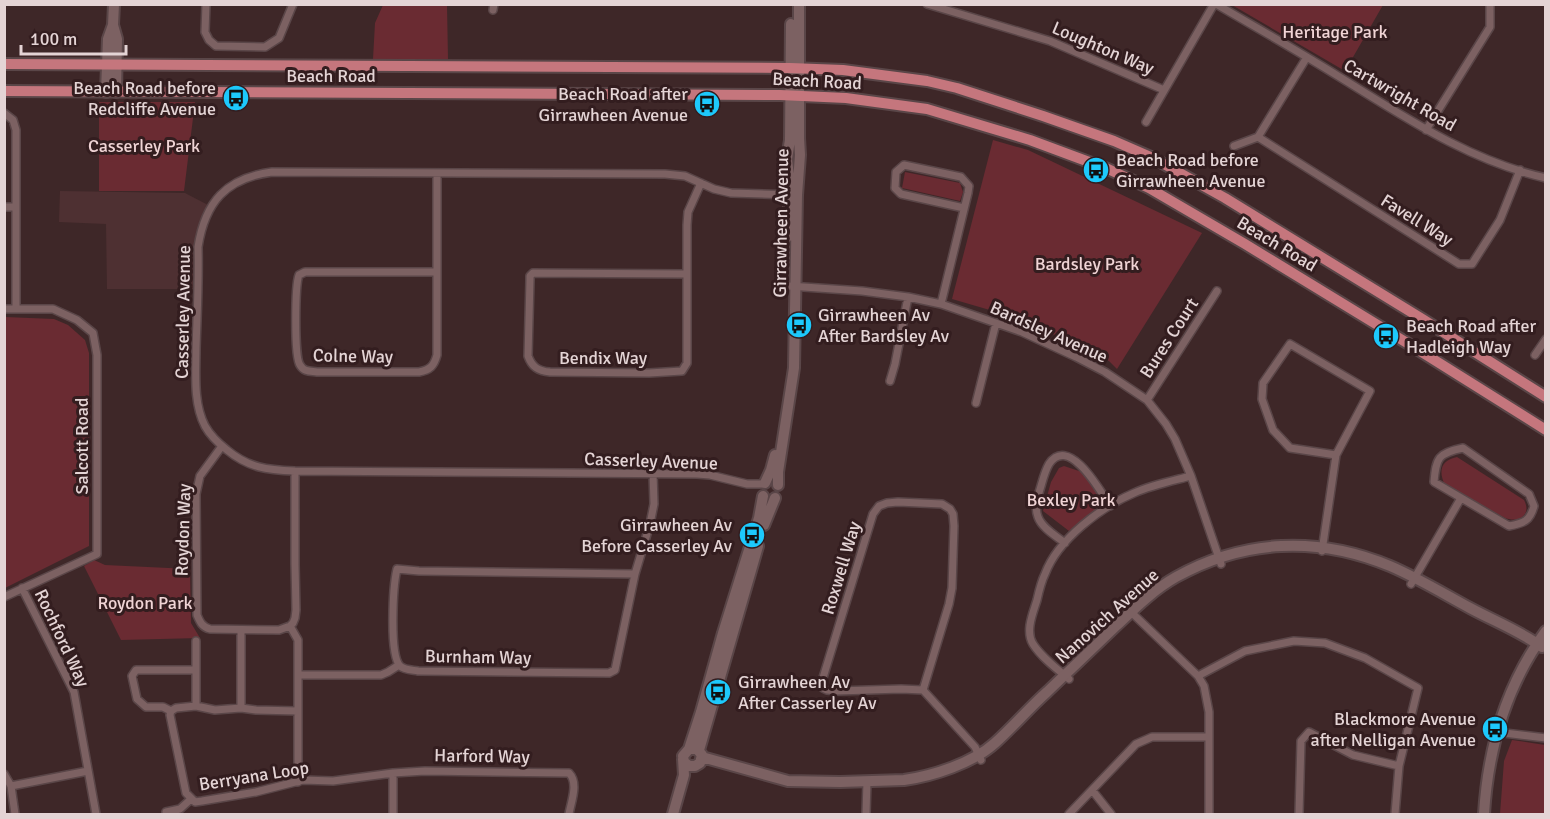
<svg xmlns="http://www.w3.org/2000/svg" width="1550" height="819" viewBox="0 0 1550 819" font-family="Signika,sans-serif">
	<style>
		.built { fill: #4e3032 }
		.green { fill: #6a2b32 }
		.lines { fill: none; stroke-linecap: round; stroke-linejoin: round }
		.street-casing { stroke: #5a4648; stroke-width: 10 }
		.secondary-casing { stroke: #5a4648; stroke-width: 14 }
		.primary-casing { stroke: #5a4648; stroke-width: 14 }
		.street { stroke: #7c6162; stroke-width: 7 }
		.secondary { stroke: #7c6162; stroke-width: 10 }
		.primary { stroke: #c5767d; stroke-width: 10 }
		.labels { text-anchor: middle; stroke-width: 6; stroke-linejoin: round; paint-order: stroke }
		.park-label { font-size: 18px; fill: #f0d4d5; stroke: #331d1f }
		.street-label { font-size: 18px; fill: #e4d4d5; stroke: #331d1f }
		.poi-label { font-size: 18px; fill: #e4d4d5; stroke: #331d1f; text-anchor: end }
	</style>
	<rect width="100%" height="100%" fill="#3e2728"/>
	<path class="built" d="M60 191 185 193 208 205 197 233 195 247V289H107L106 224 59 222Z"/>
	<path class="green" d="M383 5H447L448 59H373L375 23Z
		M1232 5H1383L1345 71Z
		M99 102H195L184 191H99Z
		M993 140 1028 150 1202 233 1117 369 1109 361 1021 319 952 299Z
		M905 172 960 183 963 192 960 201 902 188Z
		M5 317 54 319 68 325 85 340 89 353V546L5 588Z
		M1457 457 1524 500C1532 515 1519 523 1505 518L1445 485C1438 471 1441 460 1457 457Z
		M1064 466 1082 472 1105 505 1069 531 1043 511 1051 482 1059 468Z
		M94 560 105 565 190 569 191 623 200 638 121 640 84 566Z
		M1512 740 1545 745V814H1500L1504 761Z"/>
	<g class="lines">
		<defs>
			<path id="street" d="M206 4 205 32 209 40 216 46 265 47 279 38 293 4
				M927 4 1050 41 1164 90
				M1216 4C1257 28 1298 51 1338 76 1403 116 1469 161 1546 178
				M493 10 494 4
				M1307 57 1258 137 1459 264H1472L1500 220 1520 170
				M4 113 13 120 16 130V309
				M1146 122 1214 4
				M1426 130 1490 27V4
				M1234 146 1258 137
				M4 207H16
				M437 272H305L299 275C295 285 294 357 300 365 304 372 310 371 317 372H419C430 370 434 366 437 355V173
				M687 274 533 273 530 276V280L528 356C532 367 538 371 550 372L649 373 682 371 687 363V225L688 212 701 183
				M789 286 862 291 908 297 941 304 1022 332 1076 357 1105 372 1147 400 1166 424 1175 439 1191 476 1221 564
				M941 304 968 193 969 186 961 177 904 165 896 172 895 188 901 194 964 208
				M4 309H53L77 320 93 333 97 355V554L4 597
				M1535 355 1546 339
				M890 381 895 364 908 297
				M1147 400 1217 291
				M976 403 996 323
				M222 446 200 476 196 494 197 615C200 622 202 627 210 629L279 630 290 626 293 623 295 618 296 610 295 564V471
				M1463 448 1529 494 1534 506C1530 521 1524 523 1509 526L1434 482C1436 458 1438 453 1463 448Z
				M763 484H747L710 475 697 474 295 471C267 470 249 468 227 450 218 443 210 435 205 426 193 403 196 373 196 349 197 315 199 281 198 247 205 202 226 178 272 172L665 174 685 176 714 189 731 193 792 195
				M1065 543C1056 536 1042 528 1038 517 1034 507 1038 496 1041 486 1043 479 1045 471 1049 464 1069 434 1101 492 1110 506
				M1322 551 1336 455 1370 391 1290 344 1263 383 1262 399 1273 430 1290 448 1336 455
				M635 574 419 571 397 569C393 586 389 654 400 666 404 670 413 670 418 671L609 673 615 670 635 574 650 524 654 504 653 473
				M1411 584 1461 498
				M22 588 74 692 96 814
				M1131 612 1198 676 1204 686 1209 712V814
				M290 626 298 640V782
				M196 641V706
				M298 675H381L388 672 399 665
				M1198 676 1245 651 1294 641 1325 643 1365 658 1418 688 1399 766 1395 814
				M1069 679C1057 669 1042 658 1033 644 1025 631 1033 613 1037 600 1039 591 1041 582 1045 574 1058 539 1101 507 1134 493 1152 485 1172 481 1191 476
				M923 690 949 604 952 588 954 526 953 514 950 509 942 504 898 502 887 503 879 506 873 514 822 681 823 688 827 690 837 691 901 689 923 690 975 747 981 760
				M241 708V630
				M171 711 163 707H146L137 699 132 676 136 670H195
				M298 711 256 710 241 708 215 710 196 706 176 708 171 711 170 715 186 793 195 802 202 801 256 792 303 780 333 781 393 773
				M1496 732 1546 738
				M4 774 11 786 15 814
				M11 786 88 771
				M1092 790 1111 814
				M166 812 180 809 191 799
				M393 814V773L425 771 569 773C579 783 571 802 569 814
				M866 814 867 781
				M1069 814 1136 744 1152 737H1209
				M1299 814 1301 741 1309 732 1353 755 1399 766"/>
			<path id="secondary" d="M113 25 117 39 116 92
				M106 92 108 39 113 25 114 4
				M789 236V177L787 159 790 140 791 24
				M765 483 771 470 775 455
				M778 485V472L794 368 797 195 800 155 799 138V4
				M764 525 775 498
				M689 749H697L702 755 700 763 695 766H689L684 762 683 756 689 749 701 712 723 633 759 518 763 496
				M699 750 758 546
				M702 757 788 781 840 782 904 780C933 776 973 763 995 743 1013 727 1029 708 1047 692 1070 670 1093 648 1116 626 1134 609 1153 590 1176 577 1244 539 1318 536 1390 566 1418 578 1444 594 1470 608 1494 621 1520 631 1542 647
				M673 814 684 775 683 759
				M1484 814C1488 749 1506 685 1546 631"/>
			<path id="primary" d="M4 64 790 68 843 70 927 81 957 88 1043 116 1114 141 1153 158 1225 198 1424 320 1546 397
				M4 91 780 95 846 98 927 109 1030 140 1108 169 1149 188 1245 244 1412 346 1546 430"/>
		</defs>
		<use href="#street" class="street-casing"/>
		<use href="#secondary" class="secondary-casing"/>
		<use href="#primary" class="primary-casing"/>
		<use href="#street" class="street"/>
		<use href="#secondary" class="secondary"/>
		<use href="#primary" class="primary"/>
	</g>
	<defs>
		<symbol id="bus-disc" viewBox="-11 -11 22 22"><circle r="9.5" fill="#1dc9fc" stroke="#331d1f"/><path d="M-5-6H5V4H4V6H2V4H-2V6H-4V4H-5ZM-3.5-4V0h7V-4ZM-3.5 1.2v1.5H-2V1.2ZM2 1.2v1.5H3.5V1.2Z" fill="#111"/></symbol>
	</defs>
	<g fill-rule="evenodd">
		<use href="#bus-disc" x="221" y="83" width="30" height="30"/>
		<use href="#bus-disc" x="692" y="89" width="30" height="30"/>
		<use href="#bus-disc" x="1081" y="155" width="30" height="30"/>
		<use href="#bus-disc" x="784" y="310" width="30" height="30"/>
		<use href="#bus-disc" x="1371" y="321" width="30" height="30"/>
		<use href="#bus-disc" x="737" y="520" width="30" height="30"/>
		<use href="#bus-disc" x="703" y="677" width="30" height="30"/>
		<use href="#bus-disc" x="1480" y="714" width="30" height="30"/>
	</g>
	<g class="labels">
		<g class="park-label">
			<text x="1335" y="38">Heritage Park</text>
			<text x="144" y="152">Casserley Park</text>
			<text x="1087" y="270">Bardsley Park</text>
			<text x="1071" y="506">Bexley Park</text>
			<text x="145" y="609">Roydon Park</text>
		</g>
		<g class="street-label">
			<text transform="translate(1103 48) rotate(23)" y="6">Loughton Way</text>
			<text x="331" y="82">Beach Road</text>
			<text transform="translate(817 81) rotate(3)" y="6">Beach Road</text>
			<text transform="translate(1400 95) rotate(30)" y="6">Cartwright Road</text>
			<text transform="translate(1417 220) rotate(32)" y="6">Favell Way</text>
			<text transform="translate(781 223) rotate(-89)" y="6">Girrawheen Avenue</text>
			<text transform="translate(1277 244) rotate(31)" y="6">Beach Road</text>
			<text transform="translate(183 312) rotate(-89)" y="6">Casserley Avenue</text>
			<text transform="translate(1049 332) rotate(24)" y="6">Bardsley Avenue</text>
			<text transform="translate(1169 338) rotate(-57)" y="6">Bures Court</text>
			<text transform="translate(353 356) rotate(1)" y="6">Colne Way</text>
			<text x="603" y="364">Bendix Way</text>
			<text transform="translate(82 446) rotate(-90)" y="6">Salcott Road</text>
			<text transform="translate(651 461) rotate(2)" y="6">Casserley Avenue</text>
			<text transform="translate(183 530) rotate(-88)" y="6">Roydon Way</text>
			<text transform="translate(841 568) rotate(-73)" y="6">Roxwell Way</text>
			<text transform="translate(1107 616) rotate(-42)" y="6">Nanovich Avenue</text>
			<text transform="translate(62 638) rotate(65)" y="6">Rochford Way</text>
			<text transform="translate(478 657) rotate(1)" y="6">Burnham Way</text>
			<text transform="translate(482 756) rotate(1)" y="6">Harford Way</text>
			<text transform="translate(254 776) rotate(-9)" y="6">Berryana Loop</text>
		</g>
		<g class="poi-label">
			<text x="216" y="94">Beach Road before<tspan x="216" dy="21">Redcliffe Avenue</tspan></text>
			<text x="688" y="100">Beach Road after<tspan x="688" dy="21">Girrawheen Avenue</tspan></text>
			<text x="1116" y="166" text-anchor="start">Beach Road before<tspan x="1116" dy="21">Girrawheen Avenue</tspan></text>
			<text x="818" y="321" text-anchor="start">Girrawheen Av<tspan x="818" dy="21">After Bardsley Av</tspan></text>
			<text x="1406" y="332" text-anchor="start">Beach Road after<tspan x="1406" dy="21">Hadleigh Way</tspan></text>
			<text x="732" y="531">Girrawheen Av<tspan x="732" dy="21">Before Casserley Av</tspan></text>
			<text x="738" y="688" text-anchor="start">Girrawheen Av<tspan x="738" dy="21">After Casserley Av</tspan></text>
			<text x="1476" y="725">Blackmore Avenue<tspan x="1476" dy="21">after Nelligan Avenue</tspan></text>
		</g>
	</g>
	<rect width="1550" height="819" fill="none" stroke="#e4d4d5" stroke-width="12"/>
	<path d="M21 45v9h105v-9" fill="none" stroke="#e4d4d5" stroke-width="3"/>
	<text x="30" y="45" font-size="18" fill="#e4d4d5" stroke="#331d1f" stroke-width="4.5" paint-order="stroke">100 m</text>
</svg>
